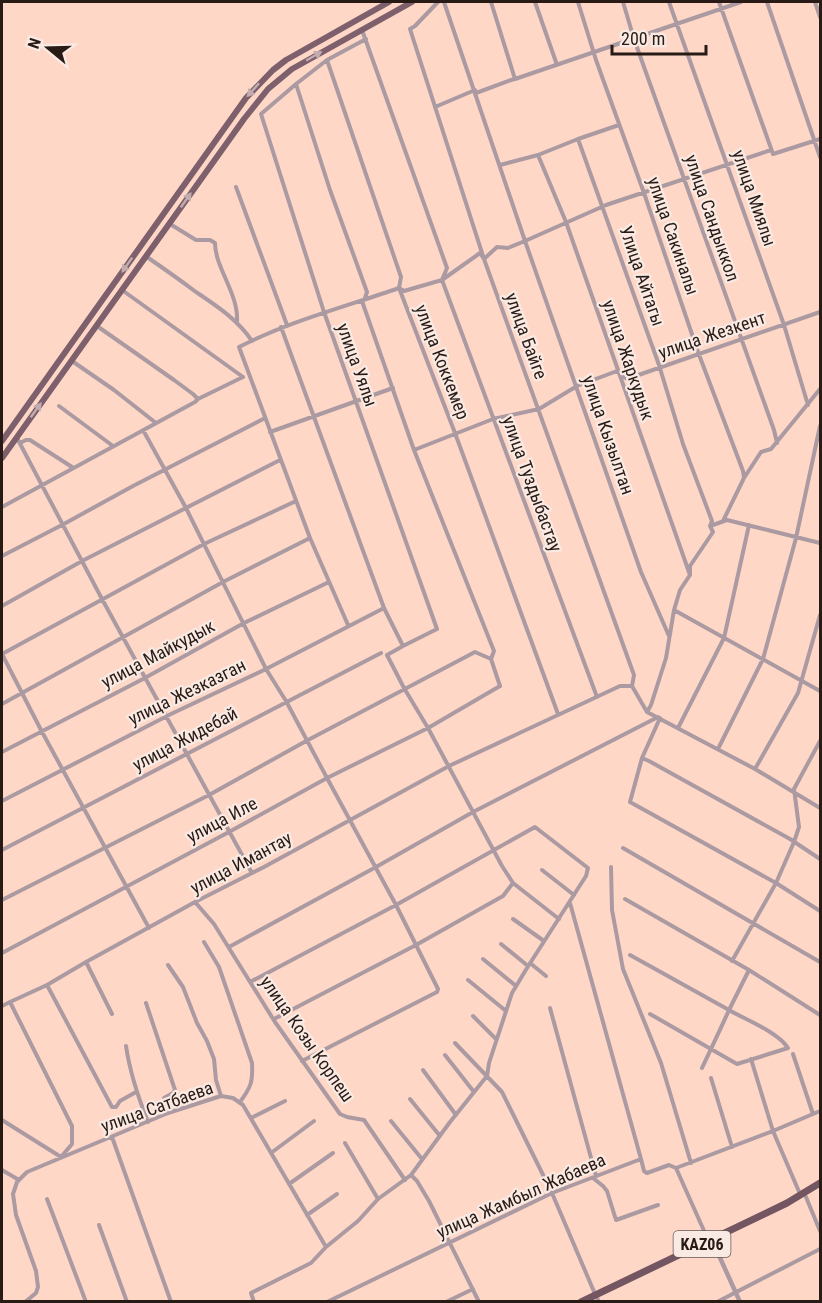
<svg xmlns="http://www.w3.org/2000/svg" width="822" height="1303" viewBox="0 0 822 1303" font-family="'Roboto Condensed',sans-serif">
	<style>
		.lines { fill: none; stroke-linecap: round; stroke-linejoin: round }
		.minor { stroke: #ab9aa1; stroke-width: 4 }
		.tertiary { stroke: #ab9aa1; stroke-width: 4.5 }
		.primary { stroke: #7d606c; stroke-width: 6 }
		.trunk { stroke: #745662; stroke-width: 7 }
		.oneway { fill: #c2acae }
		.labels { text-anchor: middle; stroke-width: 4.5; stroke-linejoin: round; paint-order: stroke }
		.shield { fill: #faeae4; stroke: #675853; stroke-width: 1.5 }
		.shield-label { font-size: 16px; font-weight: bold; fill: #281a15 }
		.street-label { font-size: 18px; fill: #281a15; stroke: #faeae4 }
	</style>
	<rect width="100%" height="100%" fill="#ffd7c7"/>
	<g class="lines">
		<path class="minor" d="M438 2 415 26 410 29 484 259 634 675 632 686
			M444 2 525 241 606 205 771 150
			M491 2 515 79 741 2
			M535 2 557 65
			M578 2 596 60 644 193 698 352 743 471 744 478
			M623 2 634 39 774 430 777 443
			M669 2 784 325 808 405
			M719 2 773 154 820 139
			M767 2 820 157
			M815 2 820 17
			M366 39 327 60 401 277 399 288 455 433 558 714
			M327 60 296 84 330 190 367 292 365 298
			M296 84 261 114 324 312 437 629 403 646
			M476 93 514 79
			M435 107 475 90
			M578 139 659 365 683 444 712 521 710 526
			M538 155 566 222 690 575
			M500 165 538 155 578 139 619 125
			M236 187 287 325
			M170 224 196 240H210L215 243C215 268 239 294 237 322
			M147 257C163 268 180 280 196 292 217 306 238 320 252 341
			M122 290 243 377
			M281 327 384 608 403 646 387 655 404 688 428 728 500 686 491 659 494 651 414 450 362 301
			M72 361 114 390 156 423
			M198 399 243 377
			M59 406 113 446
			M143 430 186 508 266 669 286 701 327 778 428 728 502 866 513 883 559 919
			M270 432 393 388
			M17 438 102 599 252 873
			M20 443 26 440H30L72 467
			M414 450 493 419 539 409 577 386 617 371 627 379 820 312
			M2 507 195 402 198 399 193 394 174 380 97 326
			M723 521 744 478 761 452 771 449 820 389
			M2 556 62 525 133 486 265 418
			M2 606 82 561 280 460
			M674 610 820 691
			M348 625 310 538 239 347C290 321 345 307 399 288L404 291 442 280 447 268 362 30
			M2 654 204 544 296 501
			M2 654 41 730 149 928
			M632 686 647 712 755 769 820 808
			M597 697 442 280 480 253 484 259 497 247 508 248 525 241 641 572 669 636
			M2 704 223 582 310 538
			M647 712 651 705 666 658 674 610 680 590 690 575V566L713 532 710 526 727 520 820 543
			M660 718 642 758 649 761 790 839 820 859
			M678 728 724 638 749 525
			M718 749 763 659 796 538 820 426
			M2 752 143 679 244 623 329 582
			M642 758 630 802 776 883 820 911
			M755 769 798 693 820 615
			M2 801 171 714 266 669 384 608
			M623 848 820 962
			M2 850 381 653
			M611 867 612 910 623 969 661 1063 691 1163
			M542 870 574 895
			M625 899 749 970 820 1015
			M2 900 209 795 308 740 475 652 491 659
			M195 902 214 924 275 1022 340 1114 347 1117 364 1120 405 1180
			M570 903 641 1159
			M513 919 544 941
			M204 942 219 967 252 1063C253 1082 251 1087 240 1102
			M501 944 528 966
			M229 947 376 867 473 812 658 717
			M2 953 229 832 327 778 396 905 438 989 437 992 302 1061
			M630 955 729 1010 749 970
			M483 959 516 986
			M732 961 776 883 794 842 799 827 794 789 820 741
			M86 962 112 1014
			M530 963 546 976
			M168 965 183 987 197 1023 207 1041 214 1059 216 1080 221 1096
			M468 980 506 1011
			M250 982 396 905 535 827 588 868 586 876 527 968 512 993 489 1063 487 1076 450 1122 411 1175 378 1199 358 1221 326 1247 311 1263 251 1293 254 1302
			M47 985 86 962 195 902 264 867 449 766 620 686H632
			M10 1002 47 985 112 1107H116L120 1101 136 1092
			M146 1003 175 1090 173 1093 164 1098 168 1113
			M2 1006 10 1002 72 1126V1144L61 1157 2 1120
			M550 1008 596 1176
			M650 1014 737 1064 788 1048C778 1032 746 1020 729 1010 720 1030 711 1049 702 1068
			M473 1016 496 1039
			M274 1019 416 945 503 896 513 883
			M455 1043 502 1092 552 1193 595 1294
			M126 1046C130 1073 138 1097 148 1122
			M793 1054 813 1114
			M445 1055 474 1092
			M751 1059 773 1131 800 1194
			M423 1070 456 1115
			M711 1078 732 1147
			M410 1099 440 1136
			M251 1118 285 1101
			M391 1121 422 1159
			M112 1137 171 1302
			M345 1143 378 1199
			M271 1153 314 1121
			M676 1168 705 1233 708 1239 711 1240
			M2 1170 19 1180
			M411 1175 417 1181 429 1201 479 1302
			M593 1178 603 1186 607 1191 616 1220 658 1205
			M289 1184 333 1153
			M806 1197 820 1231
			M47 1199 86 1302
			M307 1215 337 1194
			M99 1225 127 1302
			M597 1298 599 1302
			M25 1302 36 1293 38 1287 36 1271 16 1215 13 1194 17 1182 27 1172 168 1113 221 1096 233 1098 243 1105 326 1247
			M327 1302 552 1193 641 1159 644 1171 647 1173 669 1165 676 1168 773 1131 820 1111
			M446 1302 473 1289
			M717 1302 820 1249"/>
		<path class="tertiary" d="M712 1240 740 1302"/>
		<path class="primary" d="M2 441 246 98 273 70 286 60 389 2
			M2 458 244 119 268 89 292 69 412 2"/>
		<path class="trunk" d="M581 1302 787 1203 820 1183"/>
	</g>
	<defs><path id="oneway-solid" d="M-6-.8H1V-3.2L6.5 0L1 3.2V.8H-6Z" transform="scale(1.5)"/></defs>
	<g class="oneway">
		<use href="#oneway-solid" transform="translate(314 56) rotate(-30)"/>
		<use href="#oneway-solid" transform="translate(253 90) rotate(132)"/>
		<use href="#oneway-solid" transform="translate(186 200) rotate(-55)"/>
		<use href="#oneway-solid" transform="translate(127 265) rotate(125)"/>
		<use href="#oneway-solid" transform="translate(36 410) rotate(-54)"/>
	</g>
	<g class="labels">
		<rect class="shield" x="673.5" y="1231" width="57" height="26" rx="4.5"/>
		<g class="shield-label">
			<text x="702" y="1250">KАZ06</text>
		</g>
		<g class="street-label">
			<text transform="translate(754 198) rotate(71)" y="6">улица Миялы</text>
			<text transform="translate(712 218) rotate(71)" y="6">улица Сандыккол</text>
			<text transform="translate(673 236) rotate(71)" y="6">улица Сакиналы</text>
			<text transform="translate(642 276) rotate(71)" y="6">Улица Айтагы</text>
			<text transform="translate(712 335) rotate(-19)" y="6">улица Жезкент</text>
			<text transform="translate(526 336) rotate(70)" y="6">улица Байге</text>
			<text transform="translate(628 360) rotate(71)" y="6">улица Жаркудык</text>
			<text transform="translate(442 362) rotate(69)" y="6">улица Коккемер</text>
			<text transform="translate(357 365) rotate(70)" y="6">улица Уялы</text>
			<text transform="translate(608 435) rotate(71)" y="6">улица Кызылтан</text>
			<text transform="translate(532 484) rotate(70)" y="6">улица Туздыбастау</text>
			<text transform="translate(158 654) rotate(-28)" y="6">улица Майкудык</text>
			<text transform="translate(187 692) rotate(-26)" y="6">улица Жезказган</text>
			<text transform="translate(185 739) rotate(-28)" y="6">улица Жидебай</text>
			<text transform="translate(222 820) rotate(-28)" y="6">улица Иле</text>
			<text transform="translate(241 863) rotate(-28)" y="6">улица Имантау</text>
			<text transform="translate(307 1039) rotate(55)" y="6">улица Козы Корпеш</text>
			<text transform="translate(157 1107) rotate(-20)" y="6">улица Сатбаева</text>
			<text transform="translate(521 1196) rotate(-24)" y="6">улица Жамбыл Жабаева</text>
		</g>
	</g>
	<rect width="822" height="1303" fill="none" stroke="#281a15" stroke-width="6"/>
	<g transform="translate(48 48) rotate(289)" stroke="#faeae4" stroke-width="4.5" paint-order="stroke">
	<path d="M0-4.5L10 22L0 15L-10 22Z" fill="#281a15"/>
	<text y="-9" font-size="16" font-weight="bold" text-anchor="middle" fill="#281a15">N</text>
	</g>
	<path d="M612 45v9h94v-9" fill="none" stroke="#281a15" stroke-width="3"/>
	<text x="621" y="45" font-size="18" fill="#281a15" stroke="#faeae4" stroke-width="4.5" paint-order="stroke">200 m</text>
</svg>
